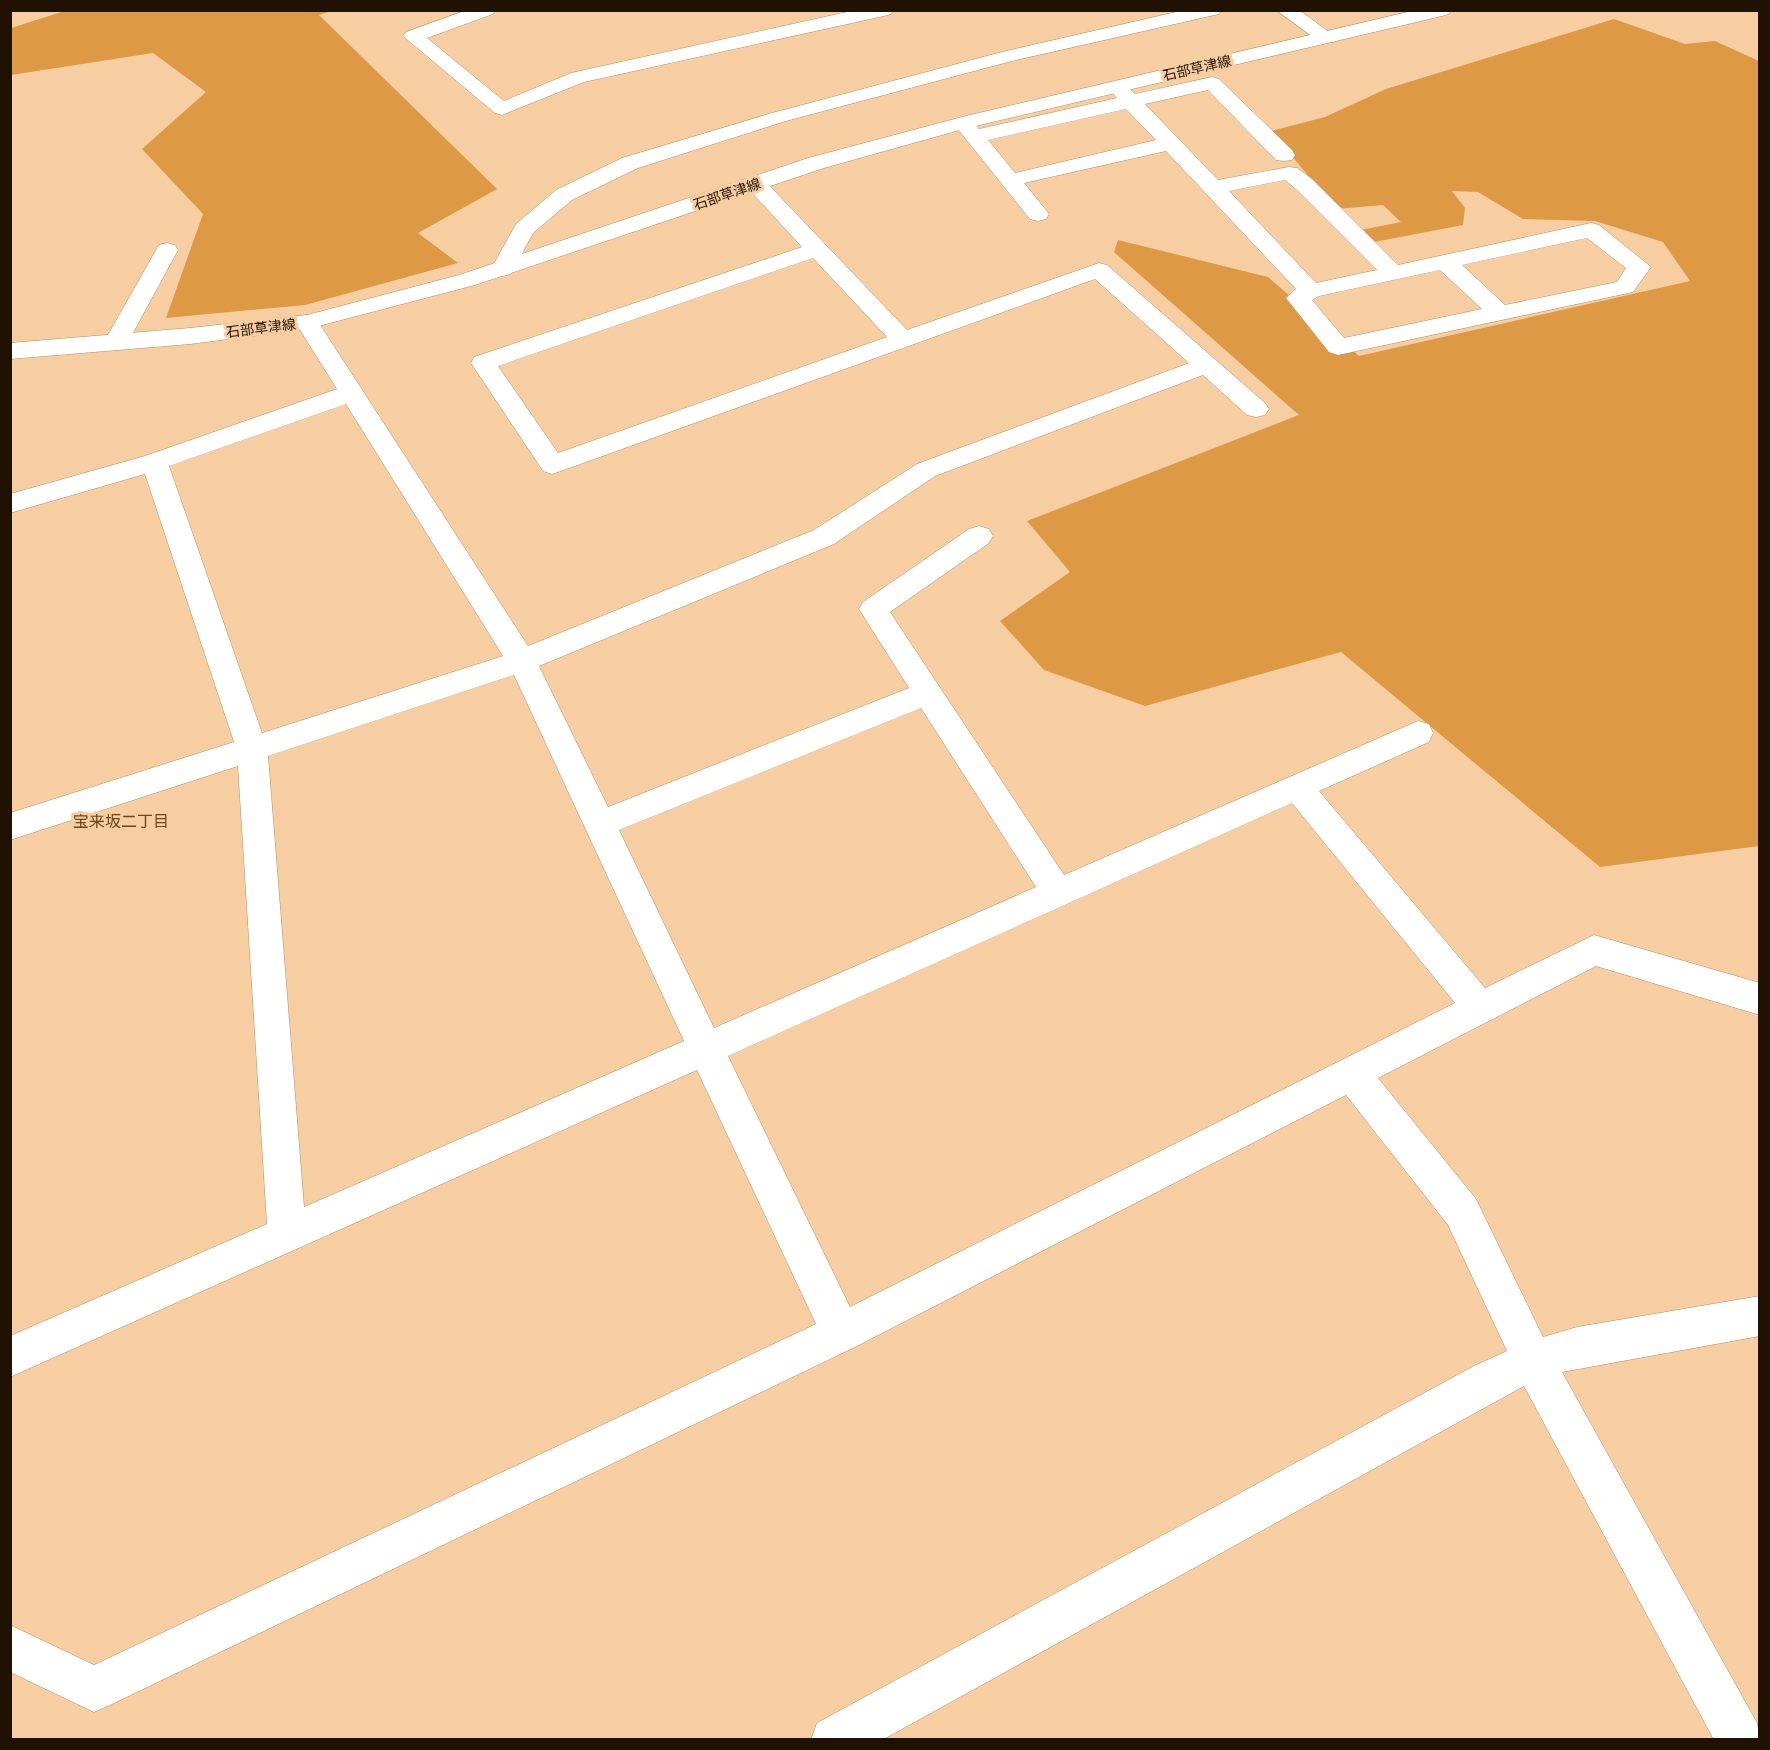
<svg xmlns="http://www.w3.org/2000/svg" width="1770" height="1750" viewBox="0 0 1770 1750" font-family="'IBM Plex Serif','Noto Sans JP',serif">
	<style>
		.forest { fill: #de9944 }
		.lines { fill: none; stroke-linecap: round; stroke-linejoin: round }
		.street-casing { stroke: #b58e63; stroke-width: 1 }
		.secondary-casing { stroke: #b58e63; stroke-width: 1 }
		.street { fill: #fff; fill-rule: evenodd }
		.secondary { fill: #fff; fill-rule: evenodd }
		.labels { text-anchor: middle; stroke-width: 6; stroke-linejoin: round; paint-order: stroke }
		.far-street-label { font-size: 14px; fill: #201102; stroke: #f7cea1 }
		.neighbourhood-label { font-size: 16px; fill: #6a471c; stroke: #f7cea1 }
	</style>
	<rect width="100%" height="100%" fill="#f7cea1"/>
	<path class="forest" d="M68 10 332 11 319 15 497 189 418 233 458 263 305 305 166 318 203 214 142 149 206 92 153 53 11 75V28Z
		M1614 19 1685 44 1715 41 1759 61V846L1600 867 1341 652 1145 706 1044 670 1000 621 1070 572 1027 521 1299 415 1114 252 1118 240 1268 277 1359 356 1690 281 1663 242 1595 221 1523 219 1478 192 1452 191 1465 208 1463 225 1374 242 1361 230 1401 222 1383 205 1336 209 1271 131 1325 117 1386 89Z"/>
	<g class="lines">
		<defs>
			<path id="street" d="M467 10H495L493 14 427 38 504 101 571 73 856 10H893L891 14 884 16 584 82 502 115 495 113 403 36 406 32Z
				M1185 10H1221L1219 14 1012 61 786 121 638 168 572 200 533 233 511 274 503 276 495 274 491 269 516 224 556 190 622 158 772 113 1002 52Z
				M1276 10H1299L1337 38 1334 42H1320Z
				M1212 77 1219 79 1292 150 1295 155 1292 160 1284 161 1276 160 1208 90 1145 104 1218 180 1289 167 1297 168 1312 179 1398 265 1591 223 1599 225 1651 267 1633 292 1338 355 1329 352 1286 298 1296 289 1166 151 1024 183 1049 214 1046 219 1038 221 1030 219 953 123 956 119C968 116 972 120 979 129L1117 98 1107 87 1110 83C1122 80 1127 86 1135 94ZM1126 109 1156 140 1015 173 988 140ZM1285 180 1296 189 1377 270 1316 283 1229 191ZM1587 238 1626 268 1617 282 1505 305 1462 265ZM1440 270 1482 309 1344 338 1312 300 1319 296Z
				M755 177 763 179 907 330 1099 263 1107 265 1265 403 1269 409 1265 415 1256 417 1247 415 1203 375 935 476 834 544 539 666 608 807 909 688 859 609 863 602 969 529 979 526 989 529 993 536 989 543 890 612 1064 875 1418 721 1429 724 1433 733 1429 742 1319 791 1485 988 1594 935 1760 983V1015L1596 966 1378 1078 1476 1199 1543 1337 1577 1327 1760 1296V1336L1562 1372 1757 1723 1760 1740H1714L1524 1386 882 1740H811L817 1723 1474 1366 1507 1351 1448 1225 1346 1095 855 1347 110 1705 94 1712 10 1672V1625L94 1665 816 1324 697 1070 10 1377V1336L267 1224 238 766 10 840V813L234 742 145 474 10 513V494L145 456 337 389 295 322 299 317 307 315 315 317 528 646 814 530 917 464 1189 363 1095 279 561 471 552 474 543 471 471 363 474 357 802 247 744 184 747 179ZM813 258 887 337 558 453 498 366ZM346 404 503 656 262 733 169 466ZM514 675 684 1041 304 1207 268 756ZM921 708 1036 887 714 1028 619 830ZM1292 803 1455 1003 850 1307 728 1056Z
				M167 243 175 245 178 250 128 342 125 347 116 350 107 347 104 342 156 250 159 245Z"/>
			<path id="secondary" d="M1416 10H1451L1449 14 1442 16 967 128 824 168 475 285 307 329 190 344 10 359V343L190 328 307 315 459 275 808 158 962 117Z"/>
		</defs>
		<use href="#street" class="street-casing"/>
		<use href="#secondary" class="secondary-casing"/>
		<use href="#street" class="street"/>
		<use href="#secondary" class="secondary"/>
	</g>
	<g class="labels">
		<g class="far-street-label">
			<text transform="translate(1197 68) rotate(-13)" y="5">石部草津線</text>
			<text transform="translate(727 194) rotate(-19)" y="5">石部草津線</text>
			<text transform="translate(261 328) rotate(-7)" y="5">石部草津線</text>
		</g>
		<g class="neighbourhood-label">
			<text x="121" y="827">宝来坂二丁目</text>
		</g>
	</g>
	<rect width="1770" height="1750" fill="none" stroke="#201102" stroke-width="24"/>
</svg>
